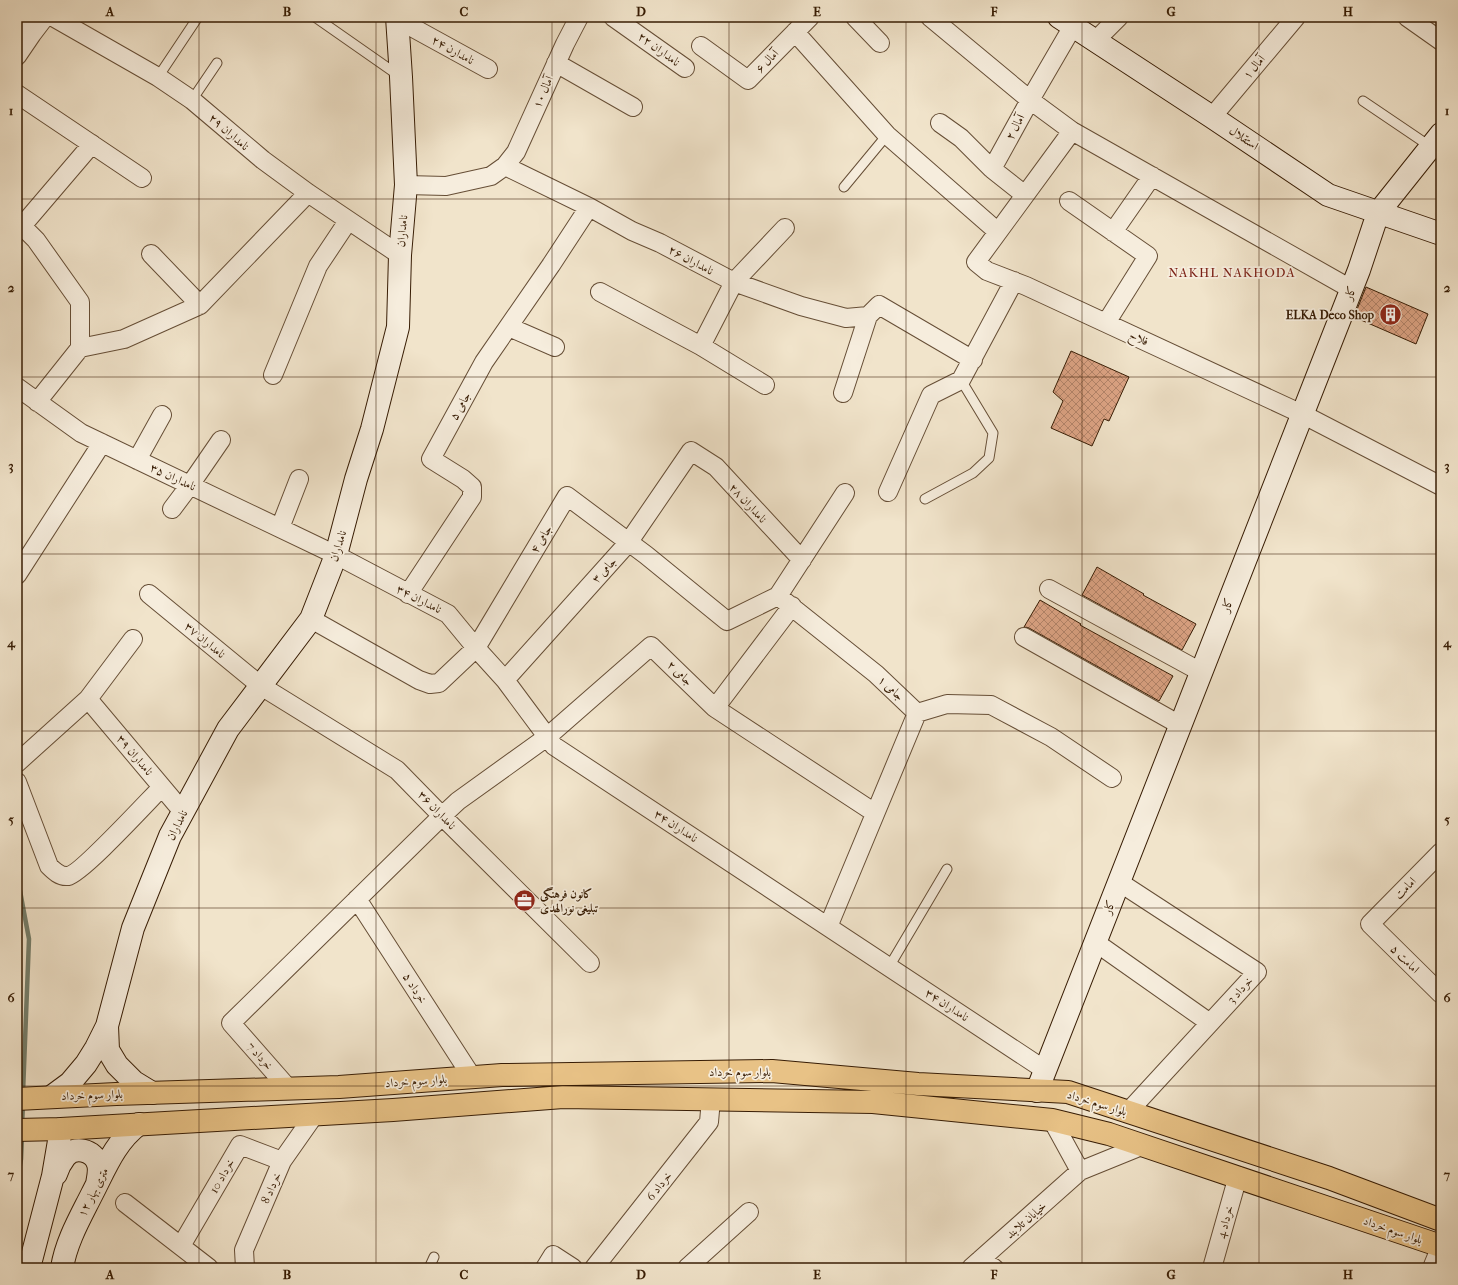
<svg xmlns="http://www.w3.org/2000/svg" width="1458" height="1285" viewBox="0 0 1458 1285" font-family="'IM FELL French Canon',Amiri,serif">
	<style>
		.lines { fill: none; stroke-linecap: round; stroke-linejoin: round }
		.stream { stroke: #747e6b; stroke-width: 4.5 }
		.building { fill: url(#building-cross-hatch); stroke: #371c04 }
		.lane-casing { stroke: #664e36; stroke-width: 11 }
		.street-casing { stroke: #664e36; stroke-width: 20 }
		.secondary-casing { stroke: #371c04; stroke-width: 24 }
		.primary-casing { stroke: #371c04; stroke-width: 24 }
		.lane { stroke: #f6eddd; stroke-width: 9 }
		.street { stroke: #f6eddd; stroke-width: 18 }
		.secondary { stroke: #f6eddd; stroke-width: 22 }
		.primary { stroke: #e8c286; stroke-width: 22 }
		.grid { fill: none; stroke: #371c04; stroke-width: 1; stroke-opacity: 0.55 }
		.labels { text-anchor: middle; stroke-width: 3.5; stroke-linejoin: round; paint-order: stroke }
		.street-label { font-size: 12px; fill: #371c04; stroke: #f6eddd }
		.poi-label { font-size: 12px; font-weight: bold; fill: #371c04; stroke: #f6eddd; text-anchor: end }
		.neighbourhood-label { font-size: 13px; letter-spacing: 1px; fill: #7a1f14; stroke: #f6eddd }
		.neatline { fill: none; stroke: #371c04; stroke-width: 1.5 }
		.grid-label { font-size: 13px; text-anchor: middle; font-weight: bold; fill: #371c04 }
	</style>
	<defs>
		<pattern id="building-cross-hatch" width="8" height="8" patternUnits="userSpaceOnUse"><rect width="8" height="8" fill="#dda485"/><path d="M0 0l8 8M0 8l8-8" fill="none" stroke="#b4856b"/></pattern>
	</defs>
	<rect width="100%" height="100%" fill="#f1e4cb"/>
	<filter id="stains"><feTurbulence type="fractalNoise" baseFrequency=".005" numOctaves="4"/><feColorMatrix values="0 0 0 0 .2 0 0 0 0 .09 0 0 0 0 .02 0 0 0 .5 -.17"/></filter>
	<radialGradient id="worn" r=".72"><stop offset=".6" stop-color="#630" stop-opacity="0"/><stop offset="1" stop-color="#630" stop-opacity=".3"/></radialGradient>
	<g class="lines">
		<path class="stream" d="M17 875 29 939 23 1093
			M22 1125 23 1104
			M17 1182 21 1159 22 1136"/>
	</g>
	<path class="building" d="M1366 287 1428 314 1416 344 1354 317Z
		M1071 351 1129 377 1109 421 1104 419 1092 446 1051 428 1063 401 1053 392Z
		M1097 567 1144 594 1143 595 1196 624 1182 650 1082 595Z
		M1040 600 1081 624 1080 625 1173 676 1159 701 1029 628 1024 627Z"/>
	<g class="lines">
		<defs>
			<path id="lane" d="M315 17 398 75
				M158 77 198 17
				M192 100 217 63
				M1363 101 1431 147
				M844 187 887 135
				M925 499 973 473 989 458 993 433 961 380
				M889 967 947 869
				M429 1268 434 1257"/>
			<path id="street" d="M53 17 158 77 192 100 263 160 308 193 400 255
				M613 17 685 68
				M855 17 880 43
				M930 17 1030 100 1072 131 1351 289
				M1407 17 1441 41
				M397 19 488 69
				M17 25 32 34 45 17
				M795 32 887 135 998 232
				M1095 41 1119 17
				M701 46 748 80 810 17
				M17 56 32 34
				M556 63 633 107
				M17 94 142 178
				M1212 117 1296 17
				M940 123 961 138 992 169 1030 100 1073 26
				M1072 131 976 262 987 271 1026 286 1302 414 1441 486
				M505 166 516 152 565 44 579 17
				M992 169 1025 195
				M406 185 446 186 491 176 505 166 589 207 632 231 660 243 734 282 801 306 846 318 868 316 879 305 973 360
				M1069 201 1148 256 1106 323
				M17 221 36 240 80 302V348L37 402
				M22 226 92 144
				M1113 232 1152 176
				M151 254 200 305
				M600 292 701 346 734 282 785 228
				M509 327 555 347
				M701 346 765 385
				M80 348 124 339 200 305 308 193
				M273 375 318 266 348 221
				M17 387 81 433 336 555 448 614 476 648 505 680 554 746 1045 1070
				M843 393 868 316
				M137 460 162 415
				M888 492 931 395 961 380 1014 281
				M172 509 190 485 221 440
				M280 528 299 479
				M17 575 102 443
				M1049 589 1201 672
				M149 594 261 686 397 770 442 816 590 963
				M408 594 472 497V487L463 479 431 459 484 362 551 265 589 207
				M311 619 419 680 430 684 439 683 476 648 567 496 646 555 727 621 778 596
				M1024 637 1180 725
				M505 680 628 543 691 451 716 467 802 560
				M88 699 183 812
				M715 708 875 813
				M917 713 947 704 991 705 1051 737 1112 778
				M17 763 88 699 133 639
				M17 782 49 866C54 871 60 877 68 876 81 874 148 801 162 787
				M1441 852 1370 924 1441 994
				M1119 882 1257 972 1128 1112
				M357 899 472 1077
				M828 927 917 713 876 674 778 596 845 493
				M1095 942 1210 1023
				M289 1089 231 1023 442 816 458 801 547 737 651 646 715 708 792 606
				M1052 1120 1080 1171 1144 1145
				M125 1203 209 1268
				M181 1246 240 1145 282 1161
				M980 1260 994 1268
				M245 1268 244 1250 282 1161 315 1114
				M545 1268 553 1255 573 1268
				M594 1268 709 1122 711 1099
				M687 1268 749 1212
				M971 1268 1080 1171
				M1212 1268 1238 1176
				M1432 1268 1441 1246"/>
			<path id="secondary" d="M1059 17 1212 117 1328 195 1441 234
				M107 1026 108 1050 117 1065 134 1082 152 1093
				M1037 1091 1359 270 1378 213 1441 134
				M51 1097 70 1083 86 1064 96 1048 107 1026 133 928 170 836 228 729 311 619 336 555 356 479 372 429 398 327 400 255 406 185 401 77 397 17
				M56 1174C58 1168 61 1162 65 1157 74 1145 94 1150 98 1164 100 1170 98 1178 97 1184
				M29 1268 53 1176 61 1129
				M62 1268C66 1242 80 1218 92 1194 105 1169 115 1142 139 1124"/>
			<path id="primary" d="M17 1099 116 1094 339 1087 502 1075 772 1071 918 1084 1068 1092 1329 1178 1441 1220
				M17 1130 61 1129 393 1110 563 1097 873 1102 1052 1120 1109 1134 1441 1246"/>
		</defs>
		<use href="#lane" class="lane-casing"/>
		<use href="#street" class="street-casing"/>
		<use href="#secondary" class="secondary-casing"/>
		<use href="#primary" class="primary-casing"/>
		<use href="#lane" class="lane"/>
		<use href="#street" class="street"/>
		<use href="#secondary" class="secondary"/>
		<use href="#primary" class="primary"/>
	</g>
	<path class="grid" d="M199 17V1268M376 17V1268M552 17V1268M729 17V1268M906 17V1268M1082 17V1268M1259 17V1268M17 199H1441M17 377H1441M17 554H1441M17 731H1441M17 908H1441M17 1086H1441"/>
	<defs>
		<symbol id="building-disc" viewBox="-11 -11 22 22"><circle r="9.5" fill="#8f2418" stroke="#f6eddd"/><path d="M-4-6H4V6H1V3H-1V6H-4ZM-2.5-4.3h1.7v1.8h-1.7ZM.8-4.3h1.7v1.8H.8ZM-2.5-1h1.7V.8h-1.7ZM.8-1h1.7V.8H.8Z" fill="#fff"/></symbol>
		<symbol id="office-disc" viewBox="-11 -11 22 22"><circle r="9.5" fill="#8f2418" stroke="#f6eddd"/><path d="M-6-3h4V-5.5h4V-3h4V5H-6ZM-1-4.5V-3h2v-1.5ZM-6 0V1H6V0Z" fill="#fff"/></symbol>
	</defs>
	<g fill-rule="evenodd">
		<use href="#building-disc" x="1378" y="302" width="25" height="25"/>
		<use href="#office-disc" x="512" y="888" width="25" height="25"/>
	</g>
	<g class="labels">
		<g class="street-label">
			<text transform="translate(659 49) rotate(36)" y="4">نامداران ۲۲</text>
			<text transform="translate(453 50) rotate(29)" y="4">نامدارن ۲۴</text>
			<text transform="translate(767 61) rotate(-46)" y="4">آمال ۶</text>
			<text transform="translate(1254 67) rotate(-50)" y="4">آمال ۱</text>
			<text transform="translate(543 92) rotate(-66)" y="4">آمال ۱۰</text>
			<text transform="translate(1015 127) rotate(-62)" y="4">آمال ۲</text>
			<text transform="translate(229 132) rotate(41)" y="4">نامداران ۲۹</text>
			<text transform="translate(1244 138) rotate(34)" y="4">استقلال</text>
			<text transform="translate(402 231) rotate(-85)" y="4">نامداران</text>
			<text transform="translate(691 260) rotate(28)" y="4">نامداران ۲۶</text>
			<text transform="translate(1350 293) rotate(-69)" y="4">کار</text>
			<text transform="translate(1139 338) rotate(25)" y="4">فلاح</text>
			<text transform="translate(460 406) rotate(-61)" y="4">جامی ۵</text>
			<text transform="translate(173 477) rotate(25)" y="4">نامداران ۳۵</text>
			<text transform="translate(748 503) rotate(47)" y="4">نامداران ۲۸</text>
			<text transform="translate(541 539) rotate(-59)" y="4">جامی ۴</text>
			<text transform="translate(338 546) rotate(-73)" y="4">نامداران</text>
			<text transform="translate(604 570) rotate(-48)" y="4">جامی ۳</text>
			<text transform="translate(419 599) rotate(27)" y="4">نامداران ۳۴</text>
			<text transform="translate(1227 605) rotate(-69)" y="4">کار</text>
			<text transform="translate(205 640) rotate(40)" y="4">نامداران ۳۷</text>
			<text transform="translate(680 673) rotate(44)" y="4">جامی ۲</text>
			<text transform="translate(891 688) rotate(43)" y="4">جامی ۱</text>
			<text transform="translate(135 755) rotate(50)" y="4">نامداران ۳۹</text>
			<text transform="translate(437 810) rotate(46)" y="4">نامداران ۳۶</text>
			<text transform="translate(177 825) rotate(-63)" y="4">نامداران</text>
			<text transform="translate(676 826) rotate(33)" y="4">نامداران ۳۴</text>
			<text transform="translate(1405 888) rotate(-45)" y="4">امامت</text>
			<text transform="translate(1109 907) rotate(-69)" y="4">کار</text>
			<text transform="translate(1405 959) rotate(45)" y="4">امامت ۵</text>
			<text transform="translate(415 988) rotate(57)" y="4">خرداد ۵</text>
			<text transform="translate(1240 990) rotate(-48)" y="4">خرداد 3</text>
			<text transform="translate(947 1005) rotate(33)" y="4">نامداران ۳۴</text>
			<text transform="translate(260 1056) rotate(48)" y="4">خرداد 7</text>
			<text x="740" y="1076">بلوار سوم خرداد</text>
			<text transform="translate(416 1081) rotate(-4)" y="4">بلوار سوم خرداد</text>
			<text transform="translate(92 1095) rotate(-2)" y="4">بلوار سوم خرداد</text>
			<text transform="translate(1097 1103) rotate(17)" y="4">بلوار سوم خرداد</text>
			<text transform="translate(222 1176) rotate(-60)" y="4">خرداد 10</text>
			<text transform="translate(659 1186) rotate(-52)" y="4">خرداد 6</text>
			<text transform="translate(271 1188) rotate(-66)" y="4">خرداد 8</text>
			<text transform="translate(93 1192) rotate(-63)" y="4">۱۲ متری بهار</text>
			<text transform="translate(1026 1220) rotate(-41)" y="4">خیابان تلابند</text>
			<text transform="translate(1225 1222) rotate(-75)" y="4">خرداد 4</text>
			<text transform="translate(1393 1230) rotate(19)" y="4">بلوار سوم خرداد</text>
		</g>
		<g class="poi-label">
			<text x="1374" y="319">ELKA Deco Shop</text>
			<text x="540" y="898" text-anchor="start">کانون فرهنگی<tspan x="540" dy="14">تبلیغی نورالهدی</tspan></text>
		</g>
		<g class="neighbourhood-label">
			<text x="1232" y="277">NAKHL NAKHODA</text>
		</g>
	</g>
	<rect width="1458" height="1285" fill="none" stroke="#f1e4cb" stroke-width="44"/>
	<rect x="22" y="22" width="1414" height="1241" class="neatline"/>
	<g class="grid-label">
		<text x="110" y="16">A</text>
		<text x="287" y="16">B</text>
		<text x="464" y="16">C</text>
		<text x="641" y="16">D</text>
		<text x="817" y="16">E</text>
		<text x="994" y="16">F</text>
		<text x="1171" y="16">G</text>
		<text x="1348" y="16">H</text>
		<text x="11" y="115">1</text>
		<text x="1447" y="115">1</text>
		<text x="11" y="292">2</text>
		<text x="1447" y="292">2</text>
		<text x="11" y="470">3</text>
		<text x="1447" y="470">3</text>
		<text x="11" y="647">4</text>
		<text x="1447" y="647">4</text>
		<text x="11" y="824">5</text>
		<text x="1447" y="824">5</text>
		<text x="11" y="1002">6</text>
		<text x="1447" y="1002">6</text>
		<text x="11" y="1179">7</text>
		<text x="1447" y="1179">7</text>
		<text x="110" y="1279">A</text>
		<text x="287" y="1279">B</text>
		<text x="464" y="1279">C</text>
		<text x="641" y="1279">D</text>
		<text x="817" y="1279">E</text>
		<text x="994" y="1279">F</text>
		<text x="1171" y="1279">G</text>
		<text x="1348" y="1279">H</text>
	</g>
	<rect width="100%" height="100%" filter="url(#stains)"/>
	<rect width="100%" height="100%" fill="url(#worn)"/>
</svg>
